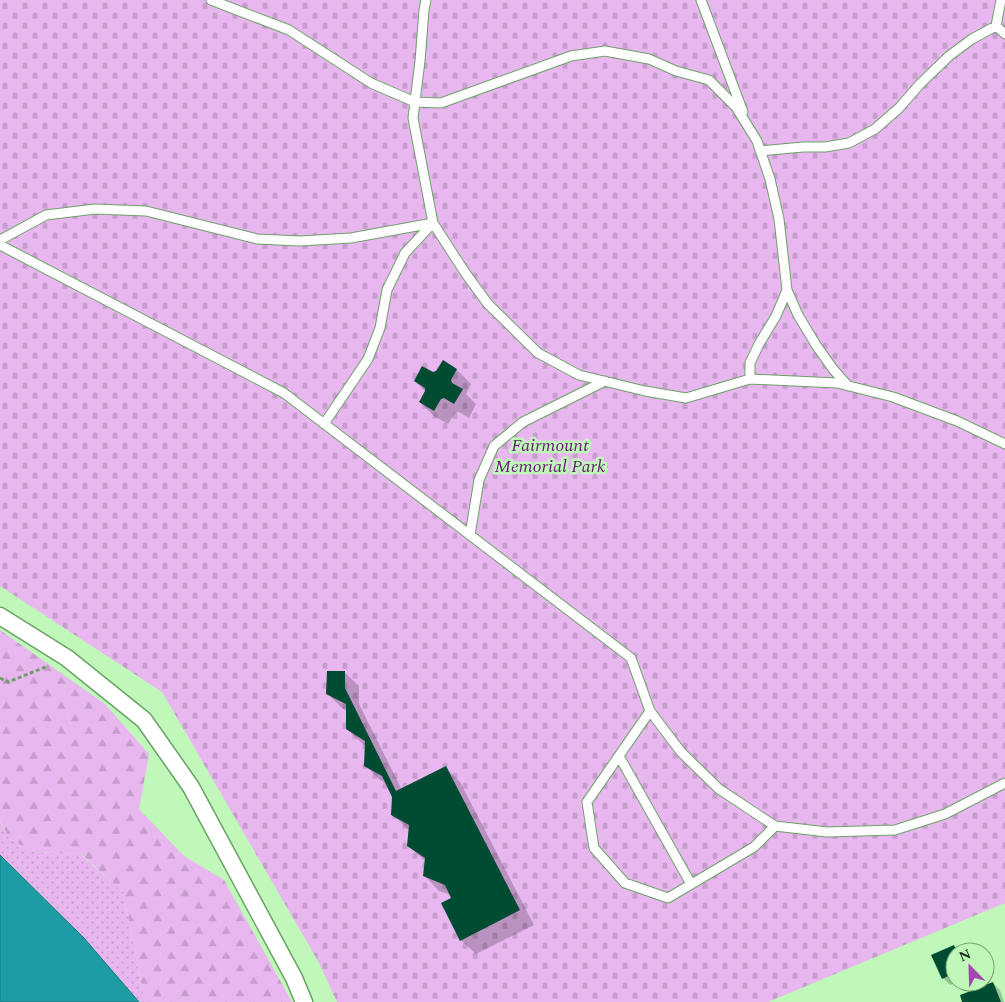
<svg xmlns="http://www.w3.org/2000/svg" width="1005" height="1002" viewBox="0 0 1005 1002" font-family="Spectral,serif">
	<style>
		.green { fill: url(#green-dots) }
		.forest { fill: url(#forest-firs) }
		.cemetery { fill: url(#cemetery-stones) }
		.water { fill: #1e9ca5; stroke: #1a7978 }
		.shadow { fill: #0003 }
		.building { fill: #004c32 }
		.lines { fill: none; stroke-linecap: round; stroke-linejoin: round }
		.service-casing { stroke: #6ca267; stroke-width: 11 }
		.minor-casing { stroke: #6ca267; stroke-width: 19 }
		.path { stroke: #749d6f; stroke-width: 3; stroke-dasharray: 4 2.5; stroke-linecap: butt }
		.service { stroke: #fff; stroke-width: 9 }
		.minor { stroke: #fff; stroke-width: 16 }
		.labels { text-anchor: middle; stroke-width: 5; stroke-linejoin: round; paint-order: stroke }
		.park-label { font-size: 18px; font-style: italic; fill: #6a1b76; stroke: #bff8b8 }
	</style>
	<defs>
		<pattern id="green-dots" width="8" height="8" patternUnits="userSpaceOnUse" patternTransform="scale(1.25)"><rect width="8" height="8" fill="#e9b7f0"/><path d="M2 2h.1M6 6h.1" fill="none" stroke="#c79dcd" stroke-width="1.8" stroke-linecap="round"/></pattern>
		<pattern id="forest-firs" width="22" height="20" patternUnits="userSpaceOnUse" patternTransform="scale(1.25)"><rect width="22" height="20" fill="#e9b7f0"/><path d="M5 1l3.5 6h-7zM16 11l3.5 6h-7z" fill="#c79dcd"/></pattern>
		<pattern id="cemetery-stones" width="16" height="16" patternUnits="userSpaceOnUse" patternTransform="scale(1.25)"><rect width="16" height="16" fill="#e9b7f0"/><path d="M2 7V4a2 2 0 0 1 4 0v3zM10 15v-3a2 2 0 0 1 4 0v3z" fill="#c79dcd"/></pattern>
	</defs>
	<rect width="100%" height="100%" fill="#bff8b8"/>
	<path class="green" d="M0 821 9 838 33 852 80 854 123 892 145 1002H139L84 938 0 855Z"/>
	<path class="forest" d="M0 630 105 704 149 754 139 809 184 856 224 880 292 1002H145L123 892 81 854 33 852 9 838 0 820Z"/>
	<path class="cemetery" d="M0 0H1005V903L768 1002H337L318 961 162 692 0 586Z"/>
	<path class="water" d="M0 855 84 938 139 1002H0Z"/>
	<path class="shadow" d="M443 362 457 370 471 384 466 394 476 404 469 418 459 412 455 413 448 424 434 416 420 402 426 392 415 381 437 373Z
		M344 672 359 686V704L402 790 446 768 460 782 534 925 476 954 461 940 453 899 451 895 439 891 425 876 426 862 409 846 410 831 393 815 394 796 388 784 380 780 365 765 366 746 362 743 347 729V711L342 708 328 694Z
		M954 946 960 952H955V982H957L950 985 943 978Z
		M985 979 990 984 993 983 1000 990 1004 1002H964L978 990V982H985Z"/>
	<path class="building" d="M443 360 457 369 451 380 452 383 463 389 454 404 444 398 441 399 434 411 419 402 425 391V388L414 381 422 366 433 372 436 371Z
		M327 671H345V688L396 791 446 766 520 910 460 941 441 903 451 898 445 885 423 876 425 858 407 846 409 825 391 815 392 797 382 776 364 766 365 741 346 729V704L326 694Z
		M954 945 957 952H955V973L942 979 931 955Z
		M985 977 988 984 993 982 1001 1002H962L960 995 976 989 974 982H985Z"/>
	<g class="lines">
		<defs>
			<path id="service" d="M211 0 289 30 371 83 415 102 441 103 571 56 605 51 649 59 676 71 709 80 736 107 757 141 770 179 779 219 787 290 798 315 816 345 833 369 848 386
				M426 0 424 10 420 61 413 118 433 223 466 274 488 304 538 353 579 375 645 391 686 398 750 379 837 383 893 397 957 421 1005 444
				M701 0 743 112
				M996 26 1001 0
				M760 151 803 147H825L849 143 875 129 899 108 920 84 949 56 972 39 996 26 1005 34
				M0 240 46 215 95 209 146 211 257 239 300 241 351 238 433 223
				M0 245 284 393 631 658 650 711 681 752 719 789 775 826
				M750 379V363L759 344 776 316 787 290
				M324 424 368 359 380 328 387 290 405 253 433 223
				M470 535 479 480 494 446 523 422 605 381
				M650 711 587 802 594 848 625 883 668 898 754 847 775 826 827 832 895 830 945 814 1005 783
				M619 756 691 884"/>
			<path id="minor" d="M0 616 67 658 144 720 191 787 294 978 304 1002"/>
		</defs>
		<use href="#service" class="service-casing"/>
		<use href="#minor" class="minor-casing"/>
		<path class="path" d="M0 678 8 682 48 666"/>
		<use href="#service" class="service"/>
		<use href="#minor" class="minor"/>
	</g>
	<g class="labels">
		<g class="park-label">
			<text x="550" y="451">Fairmount<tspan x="550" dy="21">Memorial Park</tspan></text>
		</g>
	</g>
	<g transform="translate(970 967) rotate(337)"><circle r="24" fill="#bff8b8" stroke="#79a474"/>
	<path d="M0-4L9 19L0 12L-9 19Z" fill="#a447b2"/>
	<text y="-8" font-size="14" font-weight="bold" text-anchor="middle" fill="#11270f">N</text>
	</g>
</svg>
